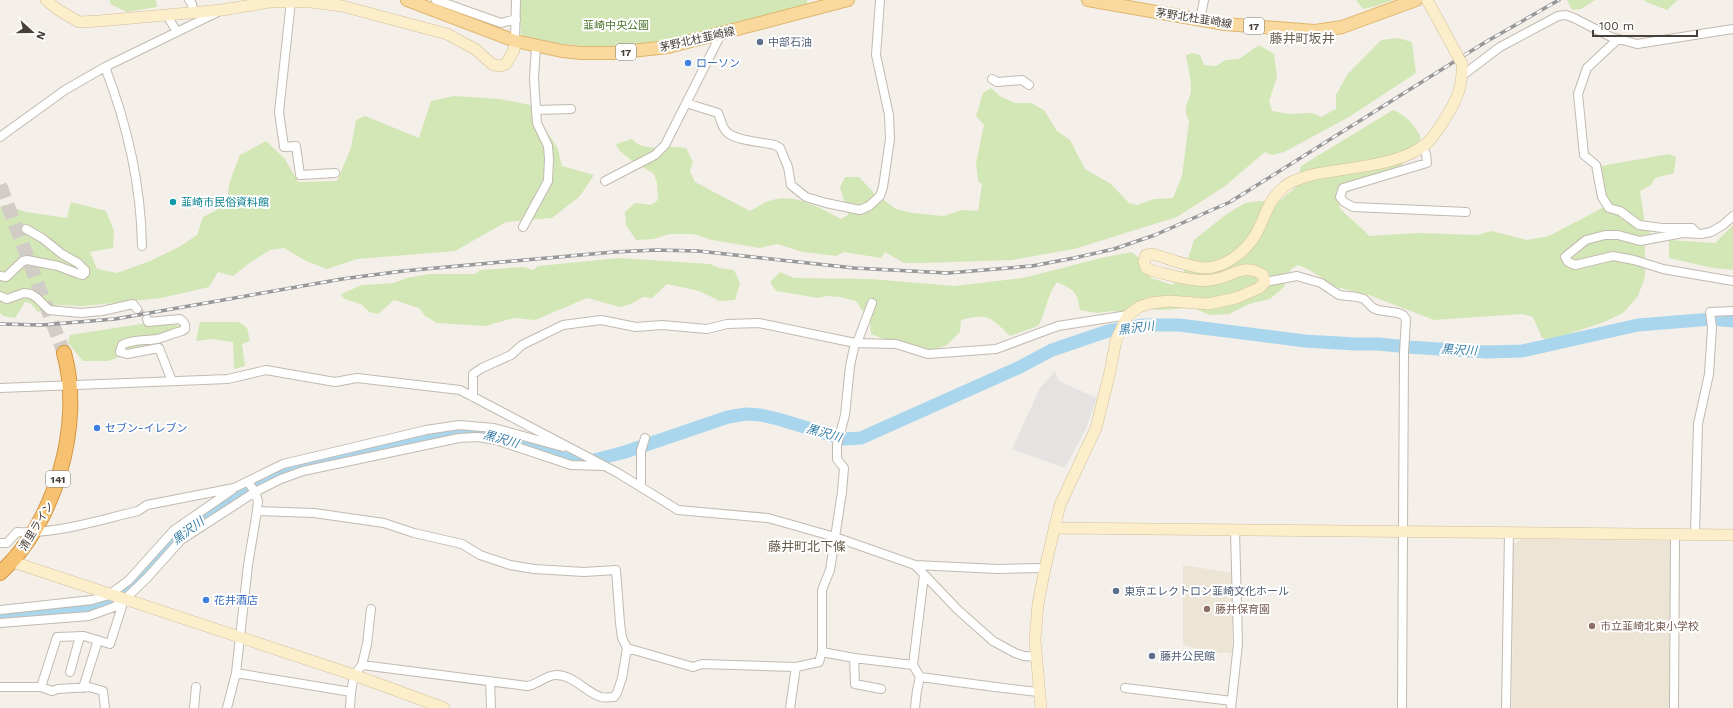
<svg xmlns="http://www.w3.org/2000/svg" width="1733" height="708" viewBox="0 0 1733 708" font-family="'Work Sans','Noto Sans JP',sans-serif">
	<style>
		.education { fill: #ece4d4 }
		.green { fill: #d3e6b5 }
		.parking { fill: #e5e3e1 }
		.lines { fill: none; stroke-linecap: round; stroke-linejoin: round }
		.river { stroke: #a9d5ed; stroke-width: 13 }
		.street-tunnel { stroke: #d1cdc6; stroke-width: 8; stroke-dasharray: 8 4; stroke-linecap: butt }
		.highway-tunnel { stroke: #d1cdc6; stroke-width: 14; stroke-dasharray: 14 7; stroke-linecap: butt }
		.street-casing { stroke: #c2baaf; stroke-width: 10 }
		.secondary-casing { stroke: #d1c09b; stroke-width: 12 }
		.primary-casing { stroke: #deb56d; stroke-width: 14 }
		.highway-casing { stroke: #d59642; stroke-width: 16 }
		.street { stroke: #fff; stroke-width: 8 }
		.secondary { stroke: #fcedcb; stroke-width: 11 }
		.primary { stroke: #f9d99d; stroke-width: 12 }
		.highway { stroke: #f6c272; stroke-width: 14 }
		.rail-casing { stroke: #989898; stroke-width: 3.5 }
		.rail { stroke: #fff; stroke-width: 2; stroke-dasharray: 6; stroke-linecap: butt }
		.secondary-bridge-casing { stroke: #d1c09b; stroke-width: 12; stroke-linecap: butt }
		.secondary-bridge { stroke: #fcedcb; stroke-width: 11 }
		.service-dot { fill: #5c6f8a; stroke: #fff; stroke-width: 1.5 }
		.shop-dot { fill: #3f7fe0; stroke: #fff; stroke-width: 1.5 }
		.culture-dot { fill: #0f9aa8; stroke: #fff; stroke-width: 1.5 }
		.education-dot { fill: #8d6e63; stroke: #fff; stroke-width: 1.5 }
		.labels { text-anchor: middle; stroke-width: 4; stroke-linejoin: round; paint-order: stroke }
		.shield { fill: #fff; stroke: #7e7974; stroke-width: 1 }
		.shield-label { font-size: 10px; font-weight: bold; fill: #474038 }
		.street-label { font-size: 11px; fill: #474038; stroke: #fff }
		.park-label { font-size: 11px; fill: #4e762e; stroke: #fff }
		.service-label { font-size: 11px; fill: #4e5e75; stroke: #fff; text-anchor: start }
		.shop-label { font-size: 11px; fill: #366cbe; stroke: #fff; text-anchor: start }
		.culture-label { font-size: 11px; fill: #0d838f; stroke: #fff; text-anchor: start }
		.education-label { font-size: 11px; fill: #785e54; stroke: #fff; text-anchor: start }
		.water-label { font-size: 12px; font-style: italic; fill: #347da6; stroke: #fff }
		.quarter-label { font-size: 13px; fill: #695e50; stroke: #fff }
	</style>
	<rect width="100%" height="100%" fill="#f4f0e9"/>
	<path class="education" d="M1522 539 1672 541V708H1512L1513 544Z
		M1183 565 1232 573V653H1217L1183 645Z"/>
	<path class="green" d="M110 0H156L157 7 127 12 110 4Z
		M519 0H807V8L672 45 614 50 540 41 521 35Z
		M1356 0H1393L1376 6 1363 9Z
		M1567 0H1595L1581 9 1572 10Z
		M1644 0H1678L1667 10 1646 2Z
		M1398 38 1412 42 1416 73 1349 117 1284 152 1272 155 1265 152 1225 186 1177 217 1074 249 1012 260 923 263H904L885 252 881 258 844 252 836 256 803 252 777 244 760 248 712 240 693 234H669L654 239 636 240 626 225 625 212 635 203 651 205 658 200 657 183 654 174 628 158 619 150 616 144 632 139C645 154 667 144 686 148L693 162 690 171 695 182 750 211C756 208 762 203 769 201 795 192 819 208 841 219L848 215 840 187 845 177H859L873 192 896 209 913 213 943 216 963 210 978 211 982 184 978 181 976 163 984 125 976 116 983 93 991 88 1001 97 1015 103H1031L1044 110 1057 131 1070 140 1085 169 1111 184 1129 203 1137 205 1154 199 1173 198 1182 176 1189 121C1181 106 1190 103 1191 90 1191 79 1188 67 1186 55L1192 53 1200 55 1204 65 1216 66 1225 60 1239 59 1259 45 1274 54 1277 77 1269 101 1272 111 1289 114 1312 113 1321 117 1336 109V95L1347 75 1381 40Z
		M454 96 500 99 530 105 558 149 562 166 594 175 580 196 552 218 506 222 455 251 357 259 327 269 306 261 284 248 270 250 248 264 233 276 218 272 209 287 161 298 84 306 58 305 38 312 30 303 25 302 15 318 3 316 0 313V207L4 205 26 212 67 218 71 202 106 211 114 231 113 248 90 252 97 269 117 273 150 261 179 247 197 235 203 217 226 205 230 181 240 155 266 141 285 159 298 182 337 181 351 148 356 120 365 116 419 138 431 101Z
		M1393 110C1406 115 1415 125 1421 138L1395 174 1351 190 1345 195 1339 207C1348 218 1360 225 1369 236L1418 233 1477 235 1491 231 1527 240 1549 236 1606 206 1609 200 1600 182 1601 166 1669 154 1676 157 1674 173 1655 178 1651 185 1640 191 1645 225 1651 228 1645 247V277L1638 296 1623 313 1604 322 1551 340 1542 338 1533 317 1522 314 1434 320 1369 295 1336 287 1308 269 1298 265 1291 269 1284 287 1270 299 1249 304 1229 314 1210 315 1196 309 1187 308 1163 310 1144 309 1138 313 1112 311 1097 313 1080 310C1077 291 1074 290 1057 282 1046 297 1047 311 1038 326L1010 336C990 317 989 313 961 320L960 332 947 345 932 350 884 339 871 334 870 322 856 301 840 297 826 296 818 298 776 291 770 282 780 272 794 278 871 279 954 286 1023 278 1101 258 1132 252 1141 260 1151 278 1173 285 1184 271 1194 240 1224 216 1245 203 1260 201 1278 202 1296 187 1301 166Z
		M1733 225V270L1713 268 1669 258V240L1715 243Z
		M619 258 710 264 719 268 734 270 740 283 735 300 720 301 699 291 667 284 652 298 643 297 631 304 620 307 587 298 535 320 514 318 485 326 437 323 425 316 419 308 394 300 378 314 369 312 361 304 344 299 341 294 362 285 394 283 407 278 429 274H475L480 270 523 267 533 270 538 266Z
		M200 322H239L247 328 250 341 242 344 245 366 234 369 233 342 211 339 196 341Z
		M141 324 180 325V336L108 361H83L68 343 70 335Z"/>
	<path class="parking" d="M1055 371 1059 381 1097 398 1086 429 1065 468 1012 449 1040 388Z"/>
	<g class="lines">
		<path class="river" d="M0 617 81 611 104 606 129 588 173 541 191 527 258 484 284 470 459 432H479L556 456 583 463 625 452 728 417 746 414 761 415 778 419 844 439 861 438 1018 368 1052 350 1108 331 1144 325H1179L1305 341 1355 344H1378L1408 347 1487 352 1522 351 1638 325 1712 319 1733 321"/>
		<path class="street-tunnel" d="M137 309 147 319"/>
		<path class="highway-tunnel" d="M0 185 64 353"/>
		<defs>
			<path id="street" d="M189 0 192 4 193 12
				M436 0 501 23 516 19
				M291 1 279 112 284 147 296 146 300 175 335 173
				M166 14 177 32
				M1200 20 1204 0
				M1618 39 1587 68 1578 94 1584 155 1596 165 1602 197 1609 208 1620 211 1639 225 1662 228H1692L1697 233
				M515 41 516 0
				M105 67C127 124 141 185 142 246
				M1463 75 1500 47 1558 16 1566 15 1574 18 1611 37 1637 44 1733 29
				M992 79 997 82 1022 80 1029 85
				M686 103 718 113C721 120 722 129 728 133 737 141 763 142 775 145L780 148 788 167 791 185 806 197 826 203 860 210 869 206 880 196 883 187 890 139 889 115 876 55 880 0
				M536 110 571 109
				M0 137 65 90 105 67 218 12
				M1422 147 1426 154 1427 163 1343 188 1340 197 1344 202 1353 207 1466 212
				M605 181 655 155 665 145 718 40 716 35
				M1733 216 1723 225 1711 232 1701 234 1683 233 1640 241 1618 235H1605L1586 240 1565 257 1568 262 1575 265 1613 256 1634 260 1663 269 1733 281
				M523 227 548 181 549 159 548 146 537 123 536 110 534 78 536 46
				M0 276 6 277 23 261 27 260 58 266 79 274 83 275 85 273V270L78 263 62 254 42 238 26 229
				M1265 282 1297 276 1307 279 1321 283 1339 295 1357 297 1364 299 1373 308 1378 310 1398 313 1403 315 1406 319 1404 353 1402 708
				M0 296 7 299 24 293 31 294 37 298 49 310 81 313 102 311 133 304 137 309
				M147 319 148 322 180 319C184 322 186 324 185 329L182 331C174 333 165 337 157 339 145 341 133 339 122 345L120 352 127 354 159 348 172 381
				M857 343 872 303
				M0 388 228 379 266 370 335 382 357 378 460 390 618 473 678 510 768 518 835 537 915 565 958 610 993 641 1015 653 1024 656 1037 657
				M473 397V374L482 368 511 355 522 345 563 325 601 320 636 327 662 325 707 329 727 324 759 323 855 343 896 344 928 354 996 349 1058 326 1128 315
				M641 486V451L645 438
				M1695 534 1698 424 1709 374 1712 327 1710 312 1733 311
				M0 543H7L17 532C58 534 99 520 138 511L147 505 234 488 283 464 426 430 459 425 494 428 563 447
				M915 565 998 569 1045 568
				M0 610 92 600 109 595 129 580 174 530 232 490
				M0 623 89 616 114 607 124 600 147 578 181 540 255 492 281 479 303 471 459 438 478 437 496 440 571 465 603 466
				M627 648 693 667 702 664 796 667 819 662 822 652V590L830 570 842 492 844 468 837 459V445L845 415 850 366 855 343
				M822 652 854 658 913 665 920 677 917 690 915 708
				M854 658 855 684 881 689
				M362 665 367 644 371 609
				M913 665 924 575
				M70 672 80 636
				M236 673 248 565 257 511 258 501 255 492 248 482
				M920 677C960 682 999 688 1039 692
				M490 681 491 708
				M0 687H41L52 691 58 689 89 687 103 691 105 708
				M41 687 57 637 84 636 110 644 124 600
				M83 688 98 640
				M1125 688 1232 701
				M194 708 196 687
				M227 708 236 673 351 692 354 675 362 665 527 686C537 685 546 675 556 675 574 675 585 692 601 697 605 698 610 697 614 697L617 693 622 678 627 648 622 638 620 623 616 570 584 572 534 569 510 565 480 555 462 544 414 533 384 523 314 513 257 511
				M350 708 351 692
				M790 708 796 667
				M1231 708 1238 644 1235 531
				M1506 708 1509 533
				M1674 708 1675 535"/>
			<path id="secondary" d="M46 0 57 9 79 22 99 21 222 10 270 2H311L342 6 447 34 475 49 493 65 501 66 506 64 514 50 515 41
				M1427 0 1436 16
				M1054 528 1733 535
				M13 562 354 675 444 708
				M1041 708 1035 640 1038 604 1045 568 1060 505 1096 428 1110 372 1116 340 1128 315 1139 307 1151 303 1169 301 1208 304 1236 298 1259 288 1265 282 1263 275C1244 263 1235 275 1217 279 1197 284 1172 275 1153 271L1146 268 1144 261 1146 255 1152 254C1168 258 1189 267 1205 268 1225 268 1246 251 1256 234 1264 220 1268 201 1281 190 1285 185 1293 181 1299 179 1310 174 1322 173 1334 171 1363 166 1403 163 1426 144 1434 137 1440 127 1446 117 1457 100 1463 85 1462 64"/>
			<path id="primary" d="M407 0 515 41 562 51 581 53H613L668 47 848 0
				M1088 0 1225 24 1315 31 1342 27 1416 0"/>
			<path id="highway" d="M0 573C55 524 84 424 64 353"/>
		</defs>
		<use href="#street" class="street-casing"/>
		<use href="#secondary" class="secondary-casing"/>
		<use href="#primary" class="primary-casing"/>
		<use href="#highway" class="highway-casing"/>
		<use href="#street" class="street"/>
		<use href="#secondary" class="secondary"/>
		<use href="#primary" class="primary"/>
		<use href="#highway" class="highway"/>
		<defs>
			<path id="rail" d="M0 324 42 325 115 319 342 279 403 271 614 252 656 250 698 251 854 268 948 273 1032 266 1074 258 1114 249 1155 235 1230 202 1484 43 1559 0"/>
		</defs>
		<use href="#rail" class="rail-casing"/>
		<use href="#rail" class="rail"/>
		<defs>
			<path id="secondary-bridge" d="M1436 16 1462 64"/>
		</defs>
		<use href="#secondary-bridge" class="secondary-bridge-casing"/>
		<use href="#secondary-bridge" class="secondary-bridge"/>
	</g>
	<g class="service-dot">
		<circle cx="760" cy="42" r="4"/>
		<circle cx="1116" cy="591" r="4"/>
		<circle cx="1152" cy="656" r="4"/>
	</g>
	<g class="shop-dot">
		<circle cx="688" cy="63" r="4"/>
		<circle cx="97" cy="428" r="4"/>
		<circle cx="206" cy="600" r="4"/>
	</g>
	<circle class="culture-dot" cx="173" cy="202" r="4"/>
	<g class="education-dot">
		<circle cx="1207" cy="609" r="4"/>
		<circle cx="1592" cy="626" r="4"/>
	</g>
	<g class="labels">
		<g class="shield">
			<rect x="1244" y="18" width="20" height="16" rx="3"/>
			<rect x="616" y="44" width="20" height="16" rx="3"/>
			<rect x="46" y="471" width="24" height="16" rx="3"/>
		</g>
		<g class="shield-label">
			<text x="1254" y="30">17</text>
			<text x="626" y="56">17</text>
			<text x="58" y="483">141</text>
		</g>
		<g class="street-label">
			<text transform="translate(1194 18) rotate(9)" y="4">茅野北杜韮崎線</text>
			<text transform="translate(697 39) rotate(-13)" y="4">茅野北杜韮崎線</text>
			<text transform="translate(36 526) rotate(-59)" y="4">清里ライン</text>
		</g>
		<g class="park-label">
			<text x="616" y="29">韮崎中央公園</text>
		</g>
		<g class="service-label">
			<text x="768" y="46">中部石油</text>
			<text x="1124" y="595">東京エレクトロン韮崎文化ホール</text>
			<text x="1160" y="660">藤井公民館</text>
		</g>
		<g class="shop-label">
			<text x="696" y="67">ローソン</text>
			<text x="105" y="432">セブン-イレブン</text>
			<text x="214" y="604">花井酒店</text>
		</g>
		<g class="culture-label">
			<text x="181" y="206">韮崎市民俗資料館</text>
		</g>
		<g class="education-label">
			<text x="1215" y="613">藤井保育園</text>
			<text x="1600" y="630">市立韮崎北東小学校</text>
		</g>
		<g class="water-label">
			<text transform="translate(1136 328) rotate(-7)" y="4">黒沢川</text>
			<text transform="translate(1459 350) rotate(3)" y="4">黒沢川</text>
			<text transform="translate(824 433) rotate(16)" y="4">黒沢川</text>
			<text transform="translate(501 439) rotate(16)" y="4">黒沢川</text>
			<text transform="translate(188 531) rotate(-37)" y="4">黒沢川</text>
		</g>
		<g class="quarter-label">
			<text x="1302" y="43">藤井町坂井</text>
			<text x="807" y="551">藤井町北下條</text>
		</g>
	</g>
	<g transform="translate(32 32) rotate(111)" stroke="#ffffff" stroke-width="3" paint-order="stroke">
	<path d="M0-3L7 15L0 10L-7 15Z" fill="#474038"/>
	<text y="-6" font-size="11" font-weight="bold" text-anchor="middle" fill="#474038">N</text>
	</g>
	<path d="M1593 30v6h104v-6" fill="none" stroke="#474038" stroke-width="2"/>
	<text x="1599" y="30" font-size="12" fill="#474038" stroke="#ffffff" stroke-width="3" paint-order="stroke">100 m</text>
</svg>
